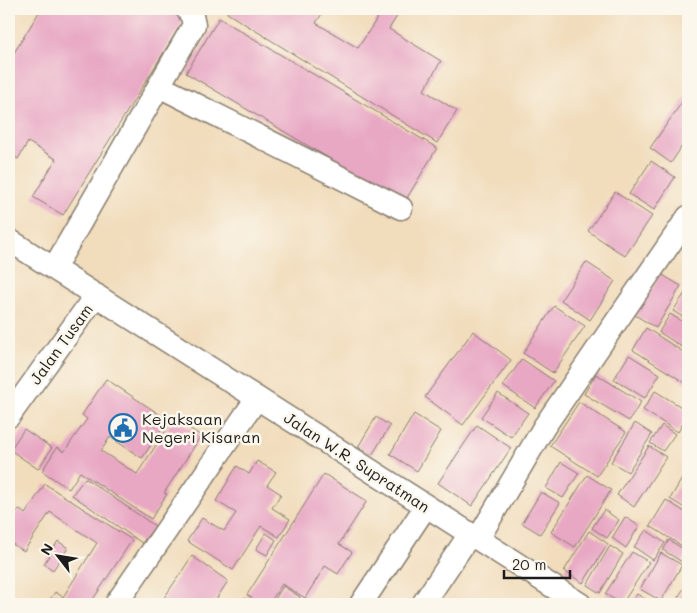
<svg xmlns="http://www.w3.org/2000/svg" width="697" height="613" viewBox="0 0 697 613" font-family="Mali,sans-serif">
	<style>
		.building { fill: #e8a8c4 }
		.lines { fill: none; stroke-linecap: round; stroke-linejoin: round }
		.minor-casing { stroke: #867c6c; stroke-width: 25 }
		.minor { stroke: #fff; stroke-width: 22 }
		.labels { text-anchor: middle; stroke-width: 5; stroke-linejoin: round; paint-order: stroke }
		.street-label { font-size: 16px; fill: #1c1c1c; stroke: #fbf7ec }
		.poi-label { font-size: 16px; fill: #1c1c1c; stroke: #fbf7ec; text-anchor: start }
	</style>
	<rect width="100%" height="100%" fill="#fbf7ec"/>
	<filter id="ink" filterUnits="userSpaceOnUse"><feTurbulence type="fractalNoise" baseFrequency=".02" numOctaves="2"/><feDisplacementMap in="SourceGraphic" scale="10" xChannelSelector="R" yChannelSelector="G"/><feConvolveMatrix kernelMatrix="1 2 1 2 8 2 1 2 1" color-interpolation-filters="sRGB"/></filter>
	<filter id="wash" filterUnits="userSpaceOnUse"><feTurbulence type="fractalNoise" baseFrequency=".0096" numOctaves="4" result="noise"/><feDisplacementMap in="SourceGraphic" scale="20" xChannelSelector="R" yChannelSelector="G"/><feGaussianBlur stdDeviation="1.12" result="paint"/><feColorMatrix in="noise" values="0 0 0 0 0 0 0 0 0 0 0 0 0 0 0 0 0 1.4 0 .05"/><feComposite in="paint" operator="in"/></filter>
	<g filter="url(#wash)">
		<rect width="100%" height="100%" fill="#f1dcbb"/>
		<g id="blocks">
			<path class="building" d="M41 9H170L185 18 63 215 33 197 56 159 28 142 18 159 9 153V61Z
				M229 9H325L316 23 358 48 383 9H398L401 10 389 29 441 61 424 90 457 111 437 143 227 13Z
				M219 18 437 148 404 203 186 73Z
				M687 95 688 137 671 163 650 148Z
				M651 161 675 177 654 210 629 194Z
				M615 192 652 216 625 256 588 231Z
				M586 262 615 281 590 320 561 300Z
				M661 274 681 286 656 328 635 315Z
				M685 293 688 295V320L673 311Z
				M554 306 585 326 553 373 523 353Z
				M670 314 688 325V351L659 332Z
				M646 328 688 355 687 384 633 350Z
				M473 331 511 360 463 425 425 397Z
				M629 355 660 374 645 398 614 379Z
				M522 359 554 381 535 408 503 386Z
				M596 374 641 402 629 421 584 394Z
				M106 379 168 420 142 458 110 437 101 451 137 474 174 418 201 436 164 493 167 494 151 519 80 472 69 489 42 471 57 447 64 452 87 419 82 415Z
				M655 391 688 411V415L678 432 643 410Z
				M498 393 528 413 511 437 481 417Z
				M579 402 626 432 597 476 550 446Z
				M414 414 441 431 417 471 390 454Z
				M376 417 390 426 372 455 358 447Z
				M635 423 652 434 628 472 611 462Z
				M477 425 511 448 472 506 438 483Z
				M662 425 675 434 663 451 650 443Z
				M24 429 52 448 38 469 10 450Z
				M649 446 666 457 634 507 617 495Z
				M257 461 276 472 267 485 281 494 272 508 290 519 279 537 261 526 233 570 187 541 202 518 224 531 236 513 216 501 237 466 249 474Z
				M561 462 579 473 563 498 546 488Z
				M324 474 367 501 339 544 352 552 338 574 325 566 305 598 282 584 269 604H261L247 595Z
				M587 475 611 490 575 547 551 532Z
				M683 477 688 480V510L670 499Z
				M85 478 155 526 142 543 72 495Z
				M45 484 132 540 90 604H47L55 592 63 597 97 543 50 512 24 551 9 542V525L19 509 25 514Z
				M541 492 560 503 540 534 522 523Z
				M666 500 688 514 687 549 650 526Z
				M604 510 619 520 607 538 592 528Z
				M625 517 639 526 626 548 612 538Z
				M646 530 665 543 653 560 634 547Z
				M589 531 608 544 583 583 564 571Z
				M266 533 276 540 267 555 256 549Z
				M669 540 688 552 682 562 663 550Z
				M58 541 68 548 53 570 44 564Z
				M610 546 623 554 600 593 587 585Z
				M632 552 649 562 622 604 605 594Z
				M661 553 682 565 661 601 640 589Z
				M192 556 228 581 213 604H160Z
				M688 582V604H685L677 599Z
				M283 586 300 597 296 604H272Z
				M637 594 653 604H630Z
				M245 598 255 604H241Z"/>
		</g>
	</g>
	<g filter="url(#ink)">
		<use href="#blocks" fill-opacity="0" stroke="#867c6c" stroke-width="1"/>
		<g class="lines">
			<defs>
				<path id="minor" d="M159 86 401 208
					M9 240 580 604
					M54 268 194 25 192 16 187 9
					M9 416 96 295
					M478 539 544 427 688 217
					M116 604 257 398
					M361 604 426 506
					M423 604 470 534"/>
			</defs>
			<use href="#minor" class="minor-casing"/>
			<use href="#minor" class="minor"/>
		</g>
	</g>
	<defs>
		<symbol id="civic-ring" viewBox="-11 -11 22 22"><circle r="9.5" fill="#fbf7ec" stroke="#1f6fb2" stroke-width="1.5"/><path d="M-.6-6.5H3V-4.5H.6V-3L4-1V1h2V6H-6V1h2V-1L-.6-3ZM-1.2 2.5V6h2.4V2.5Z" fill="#1f6fb2"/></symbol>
	</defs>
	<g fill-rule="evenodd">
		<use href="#civic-ring" x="107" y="412" width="32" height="32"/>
	</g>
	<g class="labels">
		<g class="street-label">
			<text transform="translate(61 344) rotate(-54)" y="6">Jalan Tusam</text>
			<text transform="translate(357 462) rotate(33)" y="6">Jalan W.R. Supratman</text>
		</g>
		<g class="poi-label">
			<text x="142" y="425">Kejaksaan<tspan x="142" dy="18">Negeri Kisaran</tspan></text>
		</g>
	</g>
	<rect width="697" height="613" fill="none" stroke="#fbf7ec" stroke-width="30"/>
	<g transform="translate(58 556) rotate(301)" stroke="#fbf7ec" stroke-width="4" paint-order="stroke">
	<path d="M0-4L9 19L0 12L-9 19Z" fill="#1c1c1c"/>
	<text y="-8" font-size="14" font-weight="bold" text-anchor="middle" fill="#1c1c1c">N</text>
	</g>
	<path d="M504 570v8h66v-8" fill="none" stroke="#1c1c1c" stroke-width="2.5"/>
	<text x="512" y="570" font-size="15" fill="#1c1c1c" stroke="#fbf7ec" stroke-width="4" paint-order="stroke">20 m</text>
</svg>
